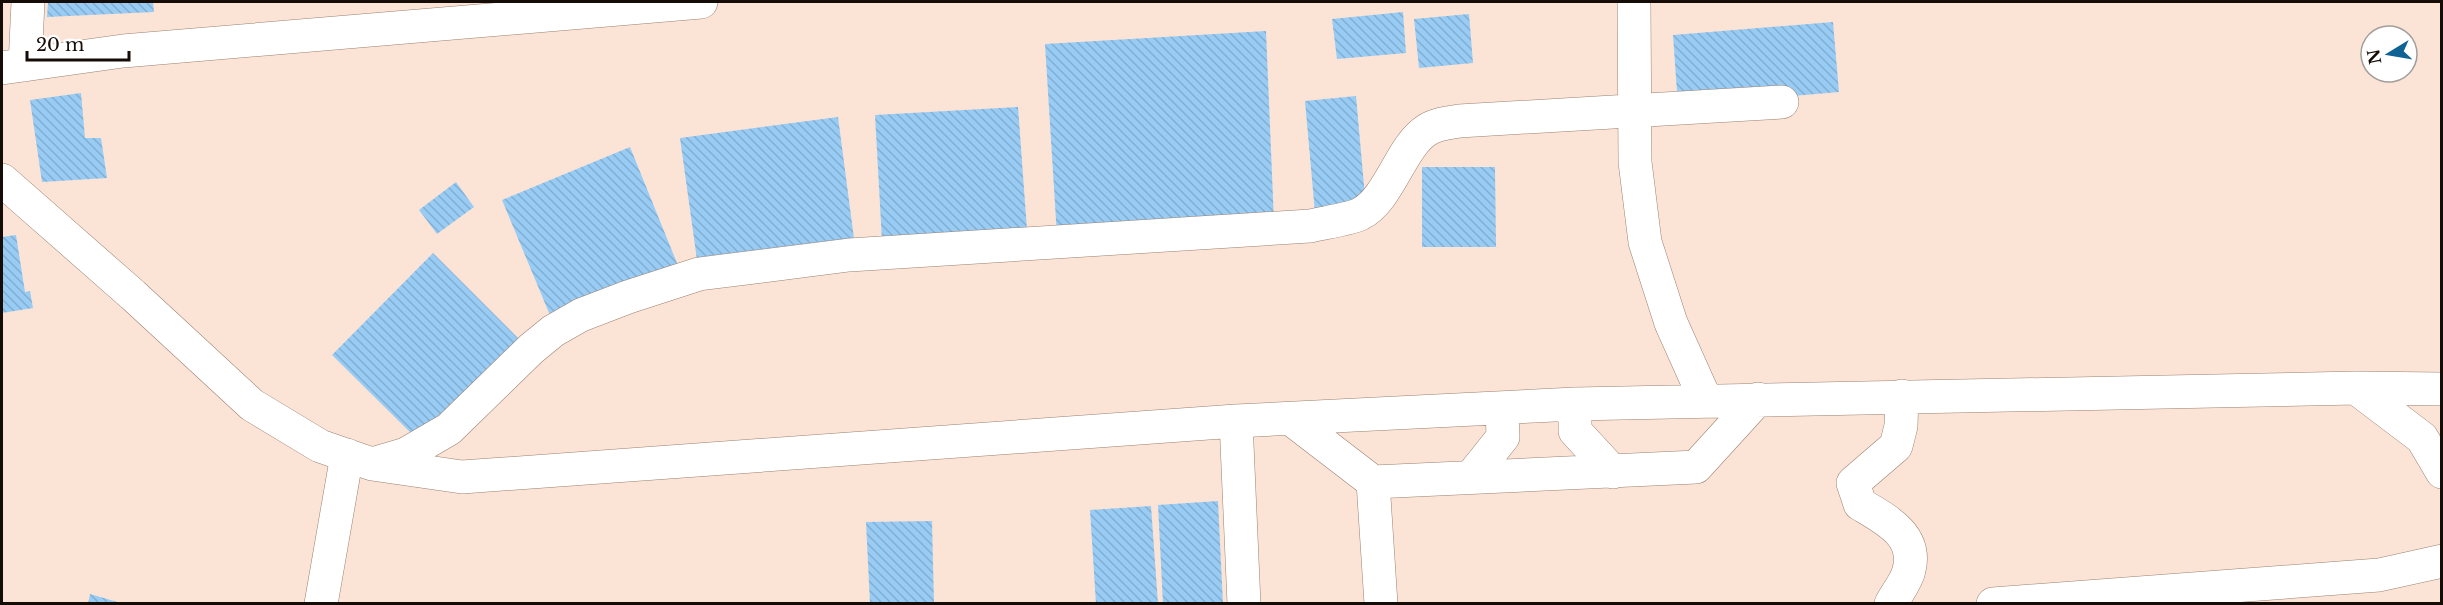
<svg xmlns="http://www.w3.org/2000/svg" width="2443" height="605" viewBox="0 0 2443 605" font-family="'Libre Baskerville',serif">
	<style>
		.building { fill: url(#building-back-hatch) }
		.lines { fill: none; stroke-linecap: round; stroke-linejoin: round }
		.minor-casing { stroke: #9b8171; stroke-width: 34 }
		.minor { stroke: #fff; stroke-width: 33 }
	</style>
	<defs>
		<pattern id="building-back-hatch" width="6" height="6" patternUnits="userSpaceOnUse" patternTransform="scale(1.5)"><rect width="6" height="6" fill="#98ccf5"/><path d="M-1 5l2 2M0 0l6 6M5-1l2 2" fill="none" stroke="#82aed1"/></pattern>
	</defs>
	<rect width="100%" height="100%" fill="#fbe4d6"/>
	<path class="building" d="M48 2H153L154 12 47 17Z
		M1403 12 1406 53 1337 59 1332 19Z
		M1469 14 1473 63 1419 68 1414 19Z
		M1833 22 1839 92 1678 106 1673 35Z
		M1266 31 1274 222 1057 236 1045 44Z
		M81 93 85 138H101L107 178 42 182 30 100Z
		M1356 96 1366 208 1315 213 1305 101Z
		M1018 107 1027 230 882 241 875 115Z
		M838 117 855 246 698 267 680 138Z
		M630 147 679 268 552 320 502 200Z
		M1422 167H1495L1496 247H1422Z
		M456 182 474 207 437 234 419 210Z
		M16 235 25 292 30 291 33 308 2 313V237Z
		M433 253 520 340 420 442 332 355Z
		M1218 501 1223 604H1163L1158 505Z
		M1151 506 1158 604H1096L1090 510Z
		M932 521 934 604H870L866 522Z
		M90 594 121 603V604H88Z"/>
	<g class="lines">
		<defs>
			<path id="minor" d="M1634 2 1635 162 1645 242 1671 323 1706 401
				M25 65 28 2
				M2 68 123 51 701 2
				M2 180 133 295 252 405 320 446 372 464 406 454 449 429 531 349 553 331 581 315 628 297 699 274 849 255 1310 226C1322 223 1351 219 1360 214 1389 200 1401 146 1427 130 1436 124 1448 123 1459 121L1782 102
				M2356 388 2422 438 2442 472
				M1575 404V431L1613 472
				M1291 419 1373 482 1381 604
				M1236 421 1244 604
				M372 464 462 477 1236 421 1575 404 2356 388 2442 389
				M1471 477 1503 437 1502 409
				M1373 482 1696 467 1758 399
				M321 604 347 455
				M1891 604C1896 594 1907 581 1909 570 1918 535 1885 519 1860 504L1853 483 1896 446 1901 426 1902 396
				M1993 604 2379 575 2442 561"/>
		</defs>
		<use href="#minor" class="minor-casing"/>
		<use href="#minor" class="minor"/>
	</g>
	<rect width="2443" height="605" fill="none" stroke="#160c07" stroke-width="6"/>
	<g transform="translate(2389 54) rotate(259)"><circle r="28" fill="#ffffff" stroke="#a29e9c" stroke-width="1.5"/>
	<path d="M0-4.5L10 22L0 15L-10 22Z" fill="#0f6294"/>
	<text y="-9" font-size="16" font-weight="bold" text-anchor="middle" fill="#160c07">N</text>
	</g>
	<path d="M27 51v9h102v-9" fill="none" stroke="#160c07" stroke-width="3"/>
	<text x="36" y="51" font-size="18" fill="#160c07" stroke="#ffffff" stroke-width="4.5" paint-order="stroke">20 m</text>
</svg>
